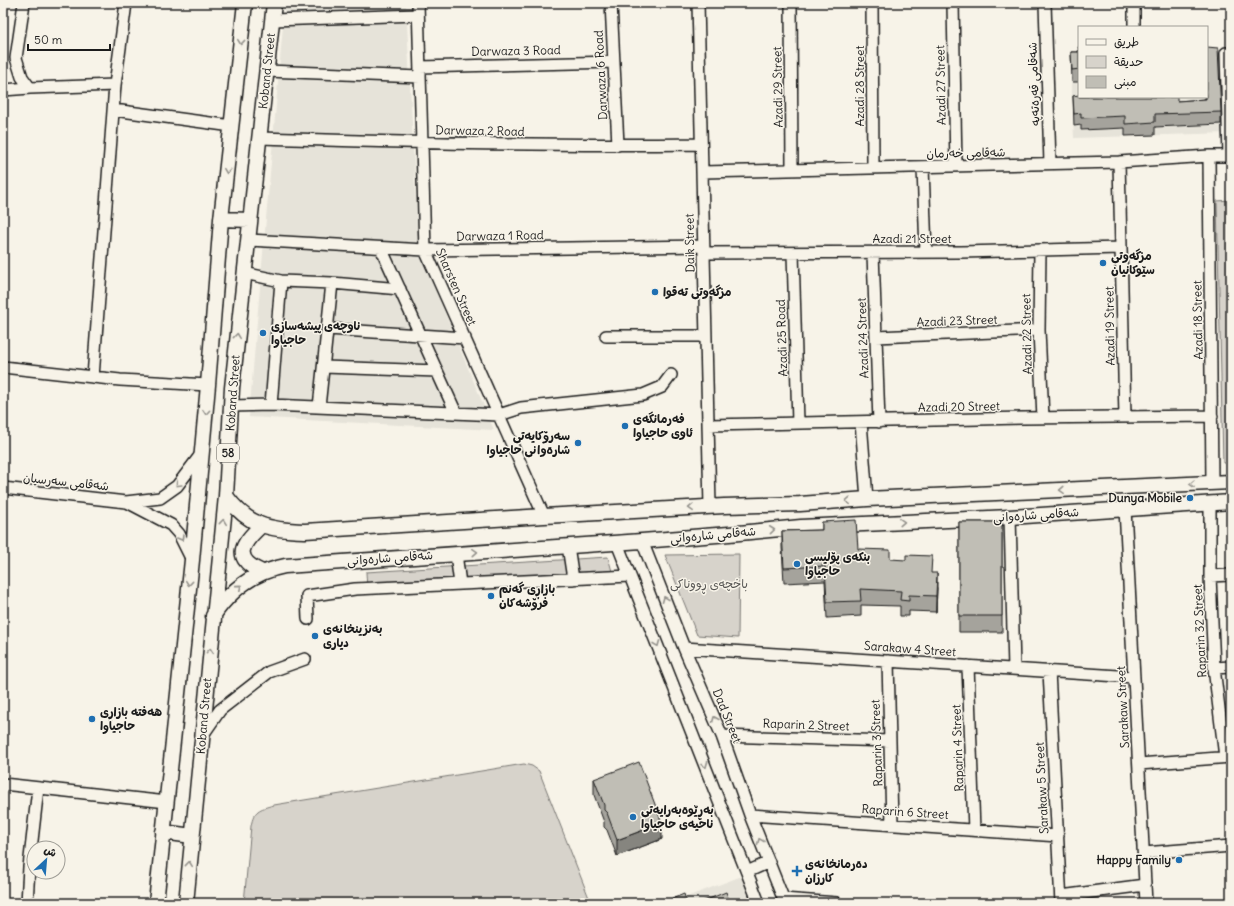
<svg xmlns="http://www.w3.org/2000/svg" width="1234" height="906" viewBox="0 0 1234 906" font-family="Delius,'Playpen Sans Arabic',sans-serif">
	<style>
		.built { fill: #e6e3d9 }
		.green { fill: #d7d3cb; stroke: #7a7874 }
		.lines { fill: none; stroke-linecap: round; stroke-linejoin: round }
		.minor-casing { stroke: #1c1c1c; stroke-width: 14 }
		.major-casing { stroke: #1c1c1c; stroke-width: 17 }
		.minor { stroke: #f7f3e8; stroke-width: 11 }
		.major { stroke: #f7f3e8; stroke-width: 14 }
		.wall { fill: #a5a39c; stroke: #1c1c1c }
		.shaded-wall { fill: #86857f; stroke: #1c1c1c }
		.building { fill: #c0beb5; stroke: #1c1c1c }
		.oneway { stroke: #94928c }
		.poi-dot { fill: #1f6fb2; stroke: #f7f3e8; stroke-width: 1.5 }
		.labels { text-anchor: middle; stroke-width: 3; stroke-linejoin: round; paint-order: stroke }
		.shield { fill: #f7f3e8; stroke: #5e5c59; stroke-width: 1 }
		.shield-label { font-size: 11px; font-weight: bold; fill: #1c1c1c }
		.street-label { font-size: 12px; fill: #1c1c1c; stroke: #f7f3e8 }
		.poi-label { font-size: 12px; font-weight: bold; fill: #1c1c1c; stroke: #f7f3e8; text-anchor: start }
		.park-label { font-size: 12px; fill: #545351; stroke: #f7f3e8 }
	</style>
	<rect width="100%" height="100%" fill="#f7f3e8"/>
	<filter id="ink" filterUnits="userSpaceOnUse"><feTurbulence type="fractalNoise" baseFrequency=".025" numOctaves="2"/><feDisplacementMap in="SourceGraphic" scale="8" xChannelSelector="R" yChannelSelector="G"/><feConvolveMatrix kernelMatrix="1 2 1 2 8 2 1 2 1" color-interpolation-filters="sRGB"/></filter>
	<g filter="url(#ink)">
		<path class="built" d="M285 3H406L416 205 421 256 494 430 249 417 256 333Z
			M1226 48 1228 133 1074 138 1070 51H1079V97H1207V49Z
			M742 876 751 903H671Z"/>
		<path class="green" d="M1231 200V463H1223L1217 201Z
			M739 554 738 638 697 635 665 555Z
			M608 557 613 575 367 589 366 572Z
			M524 764 532 766 539 771 591 903H244L251 826C254 810 259 809 274 805Z"/>
		<g class="lines">
			<defs>
				<path id="minor" d="M24 3 16 58 22 77 30 88 115 85
					M418 3 425 250 544 516
					M611 3 618 145
					M698 3 710 507
					M791 3 792 170
					M872 3 873 168
					M953 3 956 166
					M1045 3 1050 164
					M1134 3V27
					M273 20 418 15
					M1226 53 1229 156
					M420 67 614 62
					M267 71 420 77
					M3 90 30 88
					M114 110 232 126
					M259 138C407 143 554 146 701 144
					M1209 156 1212 483
					M1119 162 1125 417
					M923 167 926 252
					M702 172 1119 162 1209 156H1231
					M249 240 425 250 703 246
					M381 248 456 413
					M1040 250 1039 330 1043 418
					M704 253 961 252 1121 248
					M793 253 798 423
					M873 253 879 422
					M244 273 281 281 332 283 400 289
					M328 329 465 338
					M606 336H705
					M876 337 1039 330
					M3 367 120 380 208 385
					M324 367 437 371
					M93 377 115 85 126 3
					M271 405 281 281
					M231 406 271 405 499 415 521 408 643 395 662 387 671 375
					M319 407 332 283
					M861 422 867 499
					M708 425 1023 418 1212 416
					M3 488 126 502 160 498 177 486 202 453
					M127 502 171 525 179 534 192 560
					M1210 503V576L1214 668 1225 757
					M1125 509 1146 903
					M1010 517 1014 669
					M642 541 684 648 722 736 750 815 785 903
					M617 543 759 903
					M568 546 573 579
					M456 554 460 584
					M1210 576 1231 575
					M308 619 307 596 355 589 630 576
					M684 648 1134 677
					M888 661 892 824
					M968 666 974 830
					M1214 668 1231 667
					M1049 671 1061 903
					M202 736 220 710 269 672 305 659
					M722 736 890 741
					M1139 764 1231 757
					M3 784 167 802
					M750 815 1058 836
					M1144 853 1231 846
					M747 872 769 862
					M1061 896 1145 885
					M783 899 837 903
					M27 903 29 867 38 788"/>
				<path id="major" d="M221 219 250 220
					M226 496C248 526 269 530 305 531L544 516 724 506 800 504 867 499 1231 482
					M262 572C231 558 242 543 262 525
					M213 616C231 589 254 572 285 566L642 541 729 534 801 527 1010 517 1231 502
					M163 832 192 836
					M156 903 192 560 208 385 221 219 245 3
					M186 903 226 496 232 388 274 3"/>
			</defs>
			<use href="#minor" class="minor-casing"/>
			<use href="#major" class="major-casing"/>
			<use href="#minor" class="minor"/>
			<use href="#major" class="major"/>
		</g>
		<path class="wall" d="M1079 47V82H1072L1071 52H1078Z
			M1073 96 1177 101 1205 99V97H1207L1221 112V124L1155 127V135L1125 136V128L1081 130V125L1074 126Z
			M822 522 858 549 931 573 937 588 936 612 909 611V616H900V606L861 605V616L827 618 825 581 784 583 782 547V531L822 530Z
			M959 522H1002V632H959Z
			M594 779 662 839 617 856 607 830 604 827V822L594 795Z"/>
		<path class="shaded-wall" d="M937 573V588L936 612V596Z
			M662 823V839L617 856V840Z"/>
		<path class="building" d="M1078 47H1079V69L1072 70 1071 52H1079Z
			M1207 47 1218 48 1221 112 1155 114V122L1125 124V116L1081 118V113L1074 114 1073 96 1079 95V97H1177V101L1206 99V97H1207Z
			M856 520 858 549 890 550V559L906 560V555L932 556 931 573H937L936 596 909 595V601L900 600 901 591 860 589 861 601 827 602 825 566 784 568 782 531 822 530V522Z
			M959 522H1002V616H959Z
			M639 762 662 823 617 840 607 813 604 810V805L594 779Z
			M726 892 730 903H699Z
			M684 894 687 903H668L667 901Z"/>
		<defs><path id="oneway-chevron" d="M-2-3.5L2.5 0L-2 3.5" fill="none" stroke-width="1.6" stroke-linecap="round" stroke-linejoin="round"/></defs>
		<g class="oneway">
			<use href="#oneway-chevron" transform="translate(241 42) rotate(96)"/>
			<use href="#oneway-chevron" transform="translate(227 171) rotate(97)"/>
			<use href="#oneway-chevron" transform="translate(237 336) rotate(-84)"/>
			<use href="#oneway-chevron" transform="translate(206 412) rotate(95)"/>
			<use href="#oneway-chevron" transform="translate(178 484) rotate(134)"/>
			<use href="#oneway-chevron" transform="translate(1192 484) rotate(177)"/>
			<use href="#oneway-chevron" transform="translate(1062 490) rotate(177)"/>
			<use href="#oneway-chevron" transform="translate(848 501) rotate(176)"/>
			<use href="#oneway-chevron" transform="translate(691 508) rotate(177)"/>
			<use href="#oneway-chevron" transform="translate(223 522) rotate(-84)"/>
			<use href="#oneway-chevron" transform="translate(902 522) rotate(-3)"/>
			<use href="#oneway-chevron" transform="translate(772 530) rotate(-6)"/>
			<use href="#oneway-chevron" transform="translate(181 538) rotate(61)"/>
			<use href="#oneway-chevron" transform="translate(475 552) rotate(-4)"/>
			<use href="#oneway-chevron" transform="translate(189 583) rotate(96)"/>
			<use href="#oneway-chevron" transform="translate(239 587) rotate(-40)"/>
			<use href="#oneway-chevron" transform="translate(665 599) rotate(-112)"/>
			<use href="#oneway-chevron" transform="translate(657 644) rotate(68)"/>
			<use href="#oneway-chevron" transform="translate(210 651) rotate(-85)"/>
			<use href="#oneway-chevron" transform="translate(715 719) rotate(-113)"/>
			<use href="#oneway-chevron" transform="translate(705 765) rotate(68)"/>
			<use href="#oneway-chevron" transform="translate(760 841) rotate(-112)"/>
			<use href="#oneway-chevron" transform="translate(189 864) rotate(-84)"/>
		</g>
	</g>
	<g class="poi-dot">
		<circle cx="1103" cy="263" r="4"/>
		<circle cx="655" cy="292" r="4"/>
		<circle cx="263" cy="333" r="4"/>
		<circle cx="625" cy="426" r="4"/>
		<circle cx="578" cy="443" r="4"/>
		<circle cx="1190" cy="498" r="4"/>
		<circle cx="797" cy="564" r="4"/>
		<circle cx="491" cy="596" r="4"/>
		<circle cx="315" cy="636" r="4"/>
		<circle cx="92" cy="719" r="4"/>
		<circle cx="633" cy="817" r="4"/>
		<circle cx="1179" cy="860" r="4"/>
		<path d="M795 865h4v4h4v4h-4v4h-4v-4h-4v-4h4z"/>
	</g>
	<g class="labels">
		<rect class="shield" x="217" y="444" width="22" height="18" rx="3"/>
		<g class="shield-label">
			<text x="228" y="457">58</text>
		</g>
		<g class="street-label">
			<text transform="translate(516 51) rotate(-1)" y="4">Darwaza 3 Road</text>
			<text transform="translate(267 71) rotate(-84)" y="4">Koband Street</text>
			<text transform="translate(601 75) rotate(-93)" y="4">Darwaza 6 Road</text>
			<text transform="translate(1034 84) rotate(-92)" y="4">شەقامی قەرەتەپە</text>
			<text transform="translate(941 85) rotate(-91)" y="4">Azadi 27 Street</text>
			<text transform="translate(860 86) rotate(-90)" y="4">Azadi 28 Street</text>
			<text transform="translate(778 87) rotate(-91)" y="4">Azadi 29 Street</text>
			<text transform="translate(480 131) rotate(1)" y="4">Darwaza 2 Road</text>
			<text transform="translate(966 153) rotate(-1)" y="4">شەقامی خەرمان</text>
			<text transform="translate(500 236) rotate(-1)" y="4">Darwaza 1 Road</text>
			<text x="912" y="243">Azadi 21 Street</text>
			<text transform="translate(690 243) rotate(-91)" y="4">Daik Street</text>
			<text transform="translate(456 287) rotate(66)" y="4">Sharsten Street</text>
			<text transform="translate(1198 320) rotate(-91)" y="4">Azadi 18 Street</text>
			<text transform="translate(957 321) rotate(-2)" y="4">Azadi 23 Street</text>
			<text transform="translate(1110 326) rotate(-91)" y="4">Azadi 19 Street</text>
			<text transform="translate(1027 334) rotate(-91)" y="4">Azadi 22 Street</text>
			<text transform="translate(782 338) rotate(-92)" y="4">Azadi 25 Road</text>
			<text transform="translate(863 338) rotate(-92)" y="4">Azadi 24 Street</text>
			<text transform="translate(233 393) rotate(-86)" y="4">Koband Street</text>
			<text transform="translate(959 407) rotate(-1)" y="4">Azadi 20 Street</text>
			<text transform="translate(66 482) rotate(6)" y="4">شەقامی سەرسیان</text>
			<text transform="translate(1036 515) rotate(-4)" y="4">شەقامی شارەوانی</text>
			<text transform="translate(713 535) rotate(-5)" y="4">شەقامی شارەوانی</text>
			<text transform="translate(390 558) rotate(-4)" y="4">شەقامی شارەوانی</text>
			<text transform="translate(1200 631) rotate(-93)" y="4">Raparin 32 Street</text>
			<text transform="translate(910 649) rotate(4)" y="4">Sarakaw 4 Street</text>
			<text transform="translate(1123 707) rotate(-93)" y="4">Sarakaw Street</text>
			<text transform="translate(204 716) rotate(-85)" y="4">Koband Street</text>
			<text transform="translate(727 716) rotate(68)" y="4">Dad Street</text>
			<text transform="translate(806 725) rotate(2)" y="4">Raparin 2 Street</text>
			<text transform="translate(877 743) rotate(-92)" y="4">Raparin 3 Street</text>
			<text transform="translate(958 748) rotate(-92)" y="4">Raparin 4 Street</text>
			<text transform="translate(1042 788) rotate(-93)" y="4">Sarakaw 5 Street</text>
			<text transform="translate(905 812) rotate(4)" y="4">Raparin 6 Street</text>
		</g>
		<g class="poi-label">
			<text x="1111" y="260">مزگەوتی<tspan x="1111" dy="14">سێوکانیان</tspan></text>
			<text x="663" y="296">مزگەوتی تەقوا</text>
			<text x="271" y="330">ناوچەی پیشەسازی<tspan x="271" dy="14">حاجیاوا</tspan></text>
			<text x="633" y="423">فەرمانگەی<tspan x="633" dy="14">ئاوی حاجیاوا</tspan></text>
			<text x="570" y="440" text-anchor="end">سەرۆکایەتی<tspan x="570" dy="14">شارەوانی حاجیاوا</tspan></text>
			<text x="1182" y="502" text-anchor="end">Dunya Mobile</text>
			<text x="805" y="561">بنکەی پۆلیسی<tspan x="805" dy="14">حاجیاوا</tspan></text>
			<text x="499" y="593">بازاڕی گەنم<tspan x="499" dy="14">فرۆشەکان</tspan></text>
			<text x="323" y="633">بەنزینخانەی<tspan x="323" dy="14">دیاری</tspan></text>
			<text x="100" y="716">هەفتە بازاڕی<tspan x="100" dy="14">حاجیاوا</tspan></text>
			<text x="641" y="814">بەڕێوەبەرایەتی<tspan x="641" dy="14">ناحیەی حاجیاوا</tspan></text>
			<text x="1171" y="864" text-anchor="end">Happy Family</text>
			<text x="805" y="868">دەرمانخانەی<tspan x="805" dy="14">کارزان</tspan></text>
		</g>
		<g class="park-label">
			<text x="709" y="588">باخچەی ڕووناکی</text>
		</g>
	</g>
	<rect width="1234" height="906" fill="none" stroke="#f7f3e8" stroke-width="16"/>
	<rect x="8" y="8" width="1218" height="890" fill="none" stroke="#1c1c1c" stroke-width="1.5" filter="url(#ink)"/>
	<rect x="1078" y="26" width="130" height="72" fill="#f7f3e8" stroke="#9f9d96"/>
	<rect x="1086" y="39" width="20" height="6" fill="#f7f3e8" stroke="#9f9d96"/>
	<text x="1114" y="46" font-size="12" fill="#1c1c1c">طريق</text>
	<rect x="1086" y="56" width="20" height="12" fill="#d7d3cb" stroke="#9f9d96"/>
	<text x="1114" y="66" font-size="12" fill="#1c1c1c">حديقة</text>
	<rect x="1086" y="76" width="20" height="12" fill="#c0beb5" stroke="#9f9d96"/>
	<text x="1114" y="86" font-size="12" fill="#1c1c1c">مبنى</text>
	<g transform="translate(46 860) rotate(26)"><circle r="19" fill="#f7f3e8" stroke="#9f9d96"/>
	<path d="M0-3L7 15L0 10L-7 15Z" fill="#1f6fb2"/>
	<text y="-6" font-size="11" font-weight="bold" text-anchor="middle" fill="#1c1c1c">ش</text>
	</g>
	<path d="M28 44v6h82v-6" fill="none" stroke="#1c1c1c" stroke-width="2"/>
	<text x="34" y="44" font-size="12" fill="#1c1c1c" stroke="#f7f3e8" stroke-width="3" paint-order="stroke">50 m</text>
</svg>
